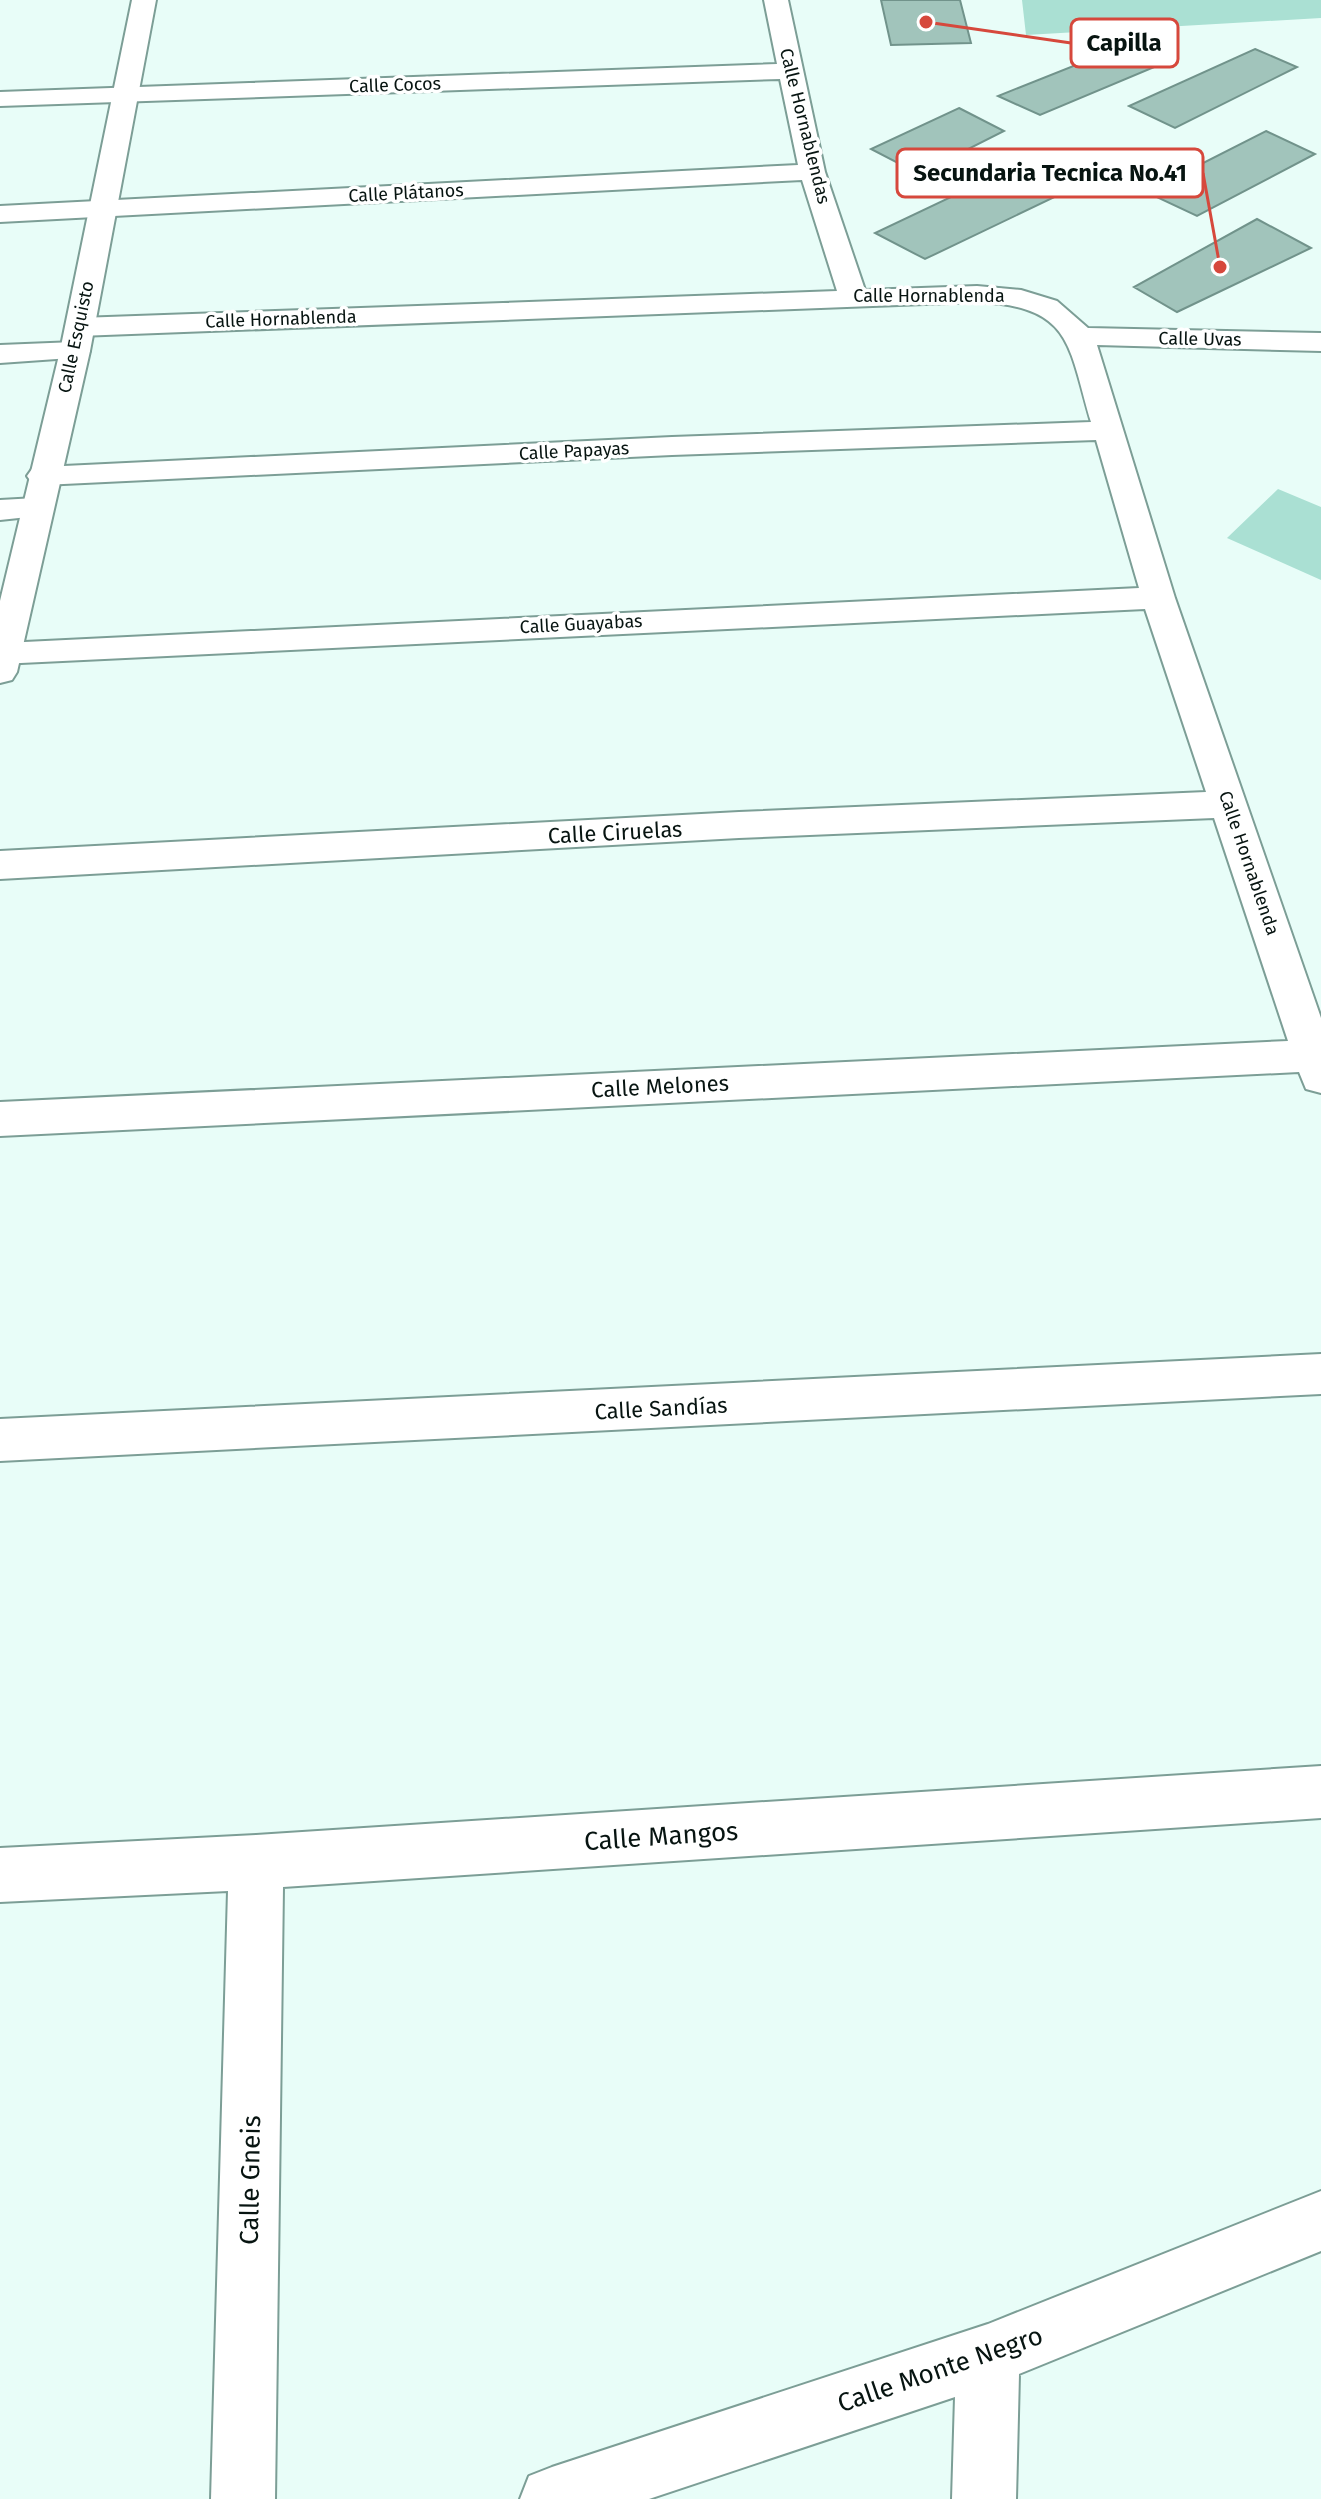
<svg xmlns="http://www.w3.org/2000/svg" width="1321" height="2499" viewBox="0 0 1321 2499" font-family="'Fira Sans',sans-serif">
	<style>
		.green { fill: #aae0d3 }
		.building { fill: #a1c4bb; stroke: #71938b; stroke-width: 2 }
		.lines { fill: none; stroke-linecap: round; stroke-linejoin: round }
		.minor-casing { stroke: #7c9e96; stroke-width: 4 }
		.tertiary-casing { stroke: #7c9e96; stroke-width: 4 }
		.minor { fill: #fff; fill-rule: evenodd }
		.tertiary { fill: #fff; fill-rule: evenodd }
		.labels { text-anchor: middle; stroke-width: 7; stroke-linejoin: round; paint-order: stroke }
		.far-street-label { font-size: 18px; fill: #071411; stroke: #fff }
		.street-label { font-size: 22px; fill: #071411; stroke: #fff }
		.near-street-label { font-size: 26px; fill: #071411; stroke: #fff }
		.leader { fill: none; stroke: #d6483c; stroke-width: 3 }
		.callout-dot { fill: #d6483c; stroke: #fff; stroke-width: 3 }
		.callout { fill: #fff; stroke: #d6483c; stroke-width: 3 }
		.callout-label { font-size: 24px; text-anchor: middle; font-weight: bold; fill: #071411 }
	</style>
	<rect width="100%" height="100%" fill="#e8fdf8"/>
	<path class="green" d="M1022 0H1321V18L1026 35Z
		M1278 489 1321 507V580L1227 538Z"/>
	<path class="building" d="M881 0H960L971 43 891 45Z
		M1131 43 1171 60 1040 115 998 96Z
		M1255 49 1297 67 1175 128 1129 106Z
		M959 108 1004 131 919 174 871 149Z
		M1266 131 1315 154 1197 216 1146 192Z
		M1016 166 1065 192 925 259 875 233Z
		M1257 219 1311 248 1177 312 1134 287Z"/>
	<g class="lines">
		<defs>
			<path id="minor" d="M764 0H788L825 172 865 290 977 286 1021 290 1057 301 1088 328 1321 333V351L1097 345 1175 598 1321 1018V1093L1306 1089 1299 1072 0 1136V1102L1288 1041 1214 818 739 838 0 879V851L739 812 1206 792 1145 609 0 664V644L4 643 1139 588 1096 440 672 455 43 485 32 483 27 476 32 469 43 467 672 437 1091 422C1068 344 1072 306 977 302L79 336 69 333 65 327 69 321 79 318 837 291 802 180 0 222V206L798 165 780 79 0 106V92L777 64Z
				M75 342 85 345 90 351 85 357 0 363V345Z
				M36 498 47 501 52 508 47 515 0 520V500Z
				M1321 1354V1394L0 1461V1419Z
				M1321 1766V1818L283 1887 275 2499H211L228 1891 0 1902V1848L256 1835Z
				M1321 2191V2251L1019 2374 1016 2499H952L955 2397 649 2499H520L529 2476 552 2467 988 2324Z"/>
			<path id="tertiary" d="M132 0H156L90 351 17 672 12 680 0 683V601L60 351Z"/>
		</defs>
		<use href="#minor" class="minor-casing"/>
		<use href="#tertiary" class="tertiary-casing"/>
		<use href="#minor" class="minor"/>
		<use href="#tertiary" class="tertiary"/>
	</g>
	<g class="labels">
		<g class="far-street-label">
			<text transform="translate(395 85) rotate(-2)" y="6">Calle Cocos</text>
			<text transform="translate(805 126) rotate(76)" y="6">Calle Hornablendas</text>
			<text transform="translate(406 193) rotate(-3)" y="6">Calle Plátanos</text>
			<text x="929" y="302">Calle Hornablenda</text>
			<text transform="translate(281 319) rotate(-2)" y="6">Calle Hornablenda</text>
			<text transform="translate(76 337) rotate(-78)" y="6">Calle Esquisto</text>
			<text transform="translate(1200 339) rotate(1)" y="6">Calle Uvas</text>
			<text transform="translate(574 451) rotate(-3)" y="6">Calle Papayas</text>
			<text transform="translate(581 624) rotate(-3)" y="6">Calle Guayabas</text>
			<text transform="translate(1249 863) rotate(71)" y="6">Calle Hornablenda</text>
		</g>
		<g class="street-label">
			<text transform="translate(615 832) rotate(-3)" y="8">Calle Ciruelas</text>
			<text transform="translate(660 1086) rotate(-3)" y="8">Calle Melones</text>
			<text transform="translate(661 1408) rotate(-3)" y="8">Calle Sandías</text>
		</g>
		<g class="near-street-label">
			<text transform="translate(661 1836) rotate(-4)" y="9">Calle Mangos</text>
			<text transform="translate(250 2180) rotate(-89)" y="9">Calle Gneis</text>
			<text transform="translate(940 2369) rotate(-19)" y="9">Calle Monte Negro</text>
		</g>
	</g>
	<path class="leader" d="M926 22L1071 43M1220 267L1203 173"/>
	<g class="callout-dot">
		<circle cx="926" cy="22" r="8"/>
		<circle cx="1220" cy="267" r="8"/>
	</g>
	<g class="callout">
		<rect x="1071" y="19" width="107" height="48" rx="8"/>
		<rect x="897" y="149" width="306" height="48" rx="8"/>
	</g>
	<g class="callout-label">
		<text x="1124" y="51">Capilla</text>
		<text x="1050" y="181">Secundaria Tecnica No.41</text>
	</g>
</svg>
